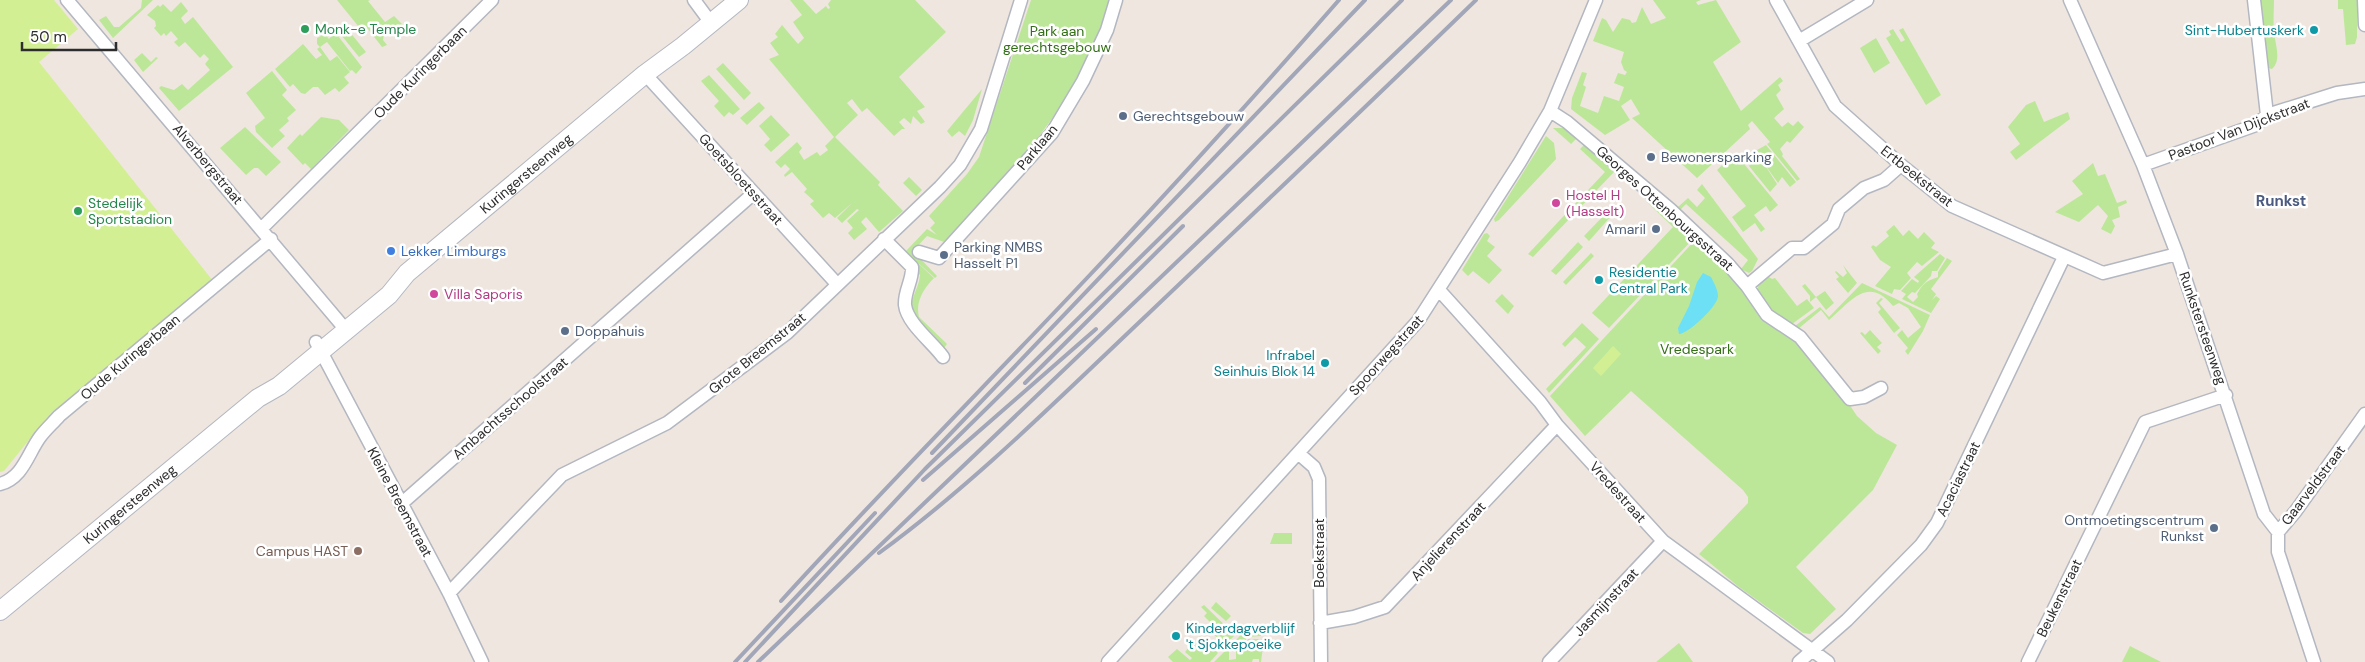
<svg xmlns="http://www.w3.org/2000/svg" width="2365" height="662" viewBox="0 0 2365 662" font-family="'DM Sans',sans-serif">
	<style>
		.green { fill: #bce799 }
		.pitch { fill: #d3ef94 }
		.water { fill: #6de0f5 }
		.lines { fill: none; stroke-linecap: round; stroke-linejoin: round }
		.street-casing { stroke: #b3b7c1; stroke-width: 15 }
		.secondary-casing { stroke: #b3b7c1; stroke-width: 20 }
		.street { stroke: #fff; stroke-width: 12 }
		.secondary { stroke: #fff; stroke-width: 18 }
		.rail { stroke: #a1a6b8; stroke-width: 4 }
		.leisure-dot { fill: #2e9e5b; stroke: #fff; stroke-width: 2 }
		.culture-dot { fill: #0f9aa8; stroke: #fff; stroke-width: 2 }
		.service-dot { fill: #5c6f8a; stroke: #fff; stroke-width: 2 }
		.hotel-dot { fill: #d1479c; stroke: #fff; stroke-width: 2 }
		.shop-dot { fill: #3f7fe0; stroke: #fff; stroke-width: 2 }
		.education-dot { fill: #8d6e63; stroke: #fff; stroke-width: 2 }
		.labels { text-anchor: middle; stroke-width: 5; stroke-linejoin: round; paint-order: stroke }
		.leisure-label { font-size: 14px; fill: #27864d; stroke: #fff; text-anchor: start }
		.culture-label { font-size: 14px; fill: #0d838f; stroke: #fff; text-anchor: end }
		.park-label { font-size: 14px; fill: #336f17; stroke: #fff }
		.street-label { font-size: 14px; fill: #2d2d2d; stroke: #fff }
		.service-label { font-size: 14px; fill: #4e5e75; stroke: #fff; text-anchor: start }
		.hotel-label { font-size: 14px; fill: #b23c85; stroke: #fff; text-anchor: start }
		.shop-label { font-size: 14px; fill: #366cbe; stroke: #fff; text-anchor: start }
		.education-label { font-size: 14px; fill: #785e54; stroke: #fff; text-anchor: end }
		.neighbourhood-label { font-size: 15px; font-weight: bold; fill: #4a5a80; stroke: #fff }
	</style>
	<rect width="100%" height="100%" fill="#efe6df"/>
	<path class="green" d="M142 0H153L113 38 99 20 106 16 114 27H119L141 8Z
		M337 0H370L368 1 385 22 394 16 405 27 396 36 391 29 384 35 383 40 387 45 382 47 368 29 363 32Z
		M790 0H803L816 14 826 6 828 9 830 8 828 4 831 0H915L946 32 899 77 925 107 917 111 925 122 921 124 913 116 911 124 904 118 899 122 905 129H902L894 136 867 108 862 112 852 99 847 103 858 115 835 137 880 182 878 185 903 211 879 232 866 217 861 222 867 229 854 240 848 233 853 228 847 221 859 210 857 209 842 223 837 218 852 203 835 218 829 213 823 218 810 204 814 201 804 192 807 189 792 172 785 177 784 175 790 169 785 164 781 168 775 162 797 142 802 148 799 152 804 160 817 152 820 156 828 150 825 146 834 137 769 59 779 55 770 43 778 37 775 34 782 25 798 44 804 38 793 22 802 15Z
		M1031 0H1110C1083 97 1013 171 947 243L927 236 913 251 937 276 935 278 907 253 934 278C924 288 915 302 919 317L947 344 944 348C933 336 906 320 912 301 915 291 919 285 920 275L897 246 898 244 906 251 927 229 937 235 930 228 935 223 929 216 967 174 979 157Z
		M1653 0H1701L1696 2 1698 5 1716 0 1741 42 1713 62 1741 111 1780 77 1783 81 1778 85 1781 90 1776 95 1784 109 1774 118 1782 127 1788 122 1793 126 1798 121 1804 127 1790 143 1787 141 1780 149 1783 154 1782 156 1800 179 1797 181 1767 144 1770 142 1752 121 1748 125 1750 129 1697 178 1632 118 1640 114 1631 99 1621 106 1630 120 1605 135 1571 109 1572 98 1582 72 1587 73 1583 85 1586 87 1580 106 1598 113 1604 96 1619 101 1624 87 1614 83 1618 73 1625 75 1627 72 1624 70 1621 62 1624 52 1593 41 1602 18 1606 20 1613 32 1622 18 1630 20 1632 23 1636 22 1642 7 1651 24 1666 18Z
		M2257 0H2274C2274 10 2273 21 2274 32 2275 44 2282 60 2272 69L2264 67Z
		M2338 0H2357V37L2355 44 2346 45 2343 9H2338Z
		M181 2 188 11 181 18 185 24 193 17 233 67 179 111 159 88 161 86 174 90 182 84 188 90 210 70 205 64 209 59 204 54 200 58 185 42 179 47 174 42 178 39 171 31 166 36 164 33 161 36 154 28 156 26 155 21 147 15 158 5 160 7 163 4 171 12Z
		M1903 28 1941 95 1926 105 1886 38 1891 35 1889 31 1893 29 1901 42 1905 40 1899 30Z
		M349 31 366 52 359 57 342 36Z
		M335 32 362 67 356 74 352 70 350 71 327 42 320 47 330 61 337 56 350 72 344 77 349 83 339 92 335 88 325 95 318 87H313L305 94 301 93 293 84 290 87 275 69 303 44 316 59 322 55 317 49 320 47 317 44V38L325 34 329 39Z
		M1876 38 1890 63 1874 73 1860 48Z
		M142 53 151 62 156 57 158 58 143 72 134 60Z
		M723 63 751 93 744 100 716 69Z
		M272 71 287 90 282 95 296 110 287 118 289 121 279 130 285 136 272 148 256 132 255 126 265 118 246 93Z
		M709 75 740 109 733 115 729 112 724 117 714 106 719 101 701 81Z
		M982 89 973 120 965 136 959 131 952 137 947 131Z
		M2035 101 2044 122 2068 112 2070 119 2016 160 2010 152 2020 144 2008 127 2026 105Z
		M759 102 765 108 747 125 740 118Z
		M771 115 790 135 771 152 764 145 770 139 759 126Z
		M321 117 339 120 349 130 311 169 305 163 303 165 287 148 300 134 302 136Z
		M245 127 281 162 266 176 258 168H254L246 175 220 148Z
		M1553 128H1563L1577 138 1571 144Z
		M1546 136 1554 143 1556 159 1499 220 1495 222 1494 219Z
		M1584 145 1614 172 1533 257 1528 254 1605 172 1580 149Z
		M1766 145 1796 182 1790 187 1782 177 1778 183 1763 162 1777 184 1770 192 1749 166 1759 154 1763 160 1757 150Z
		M1735 153 1778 205 1770 212 1766 206 1754 215 1765 229 1761 232 1755 223 1743 232 1732 217 1746 206 1717 170Z
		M2093 163 2098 176 2105 174 2117 203 2126 200 2127 203 2118 207 2120 217 2112 220 2115 226 2111 234 2101 229 2108 216 2098 205 2079 222 2055 212 2083 194 2072 181Z
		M909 177 922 190 916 196 903 183Z
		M1702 184 1758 259 1752 271 1749 273 1741 269 1748 260 1686 204 1680 210 1678 207 1688 198 1697 207 1705 198 1697 190Z
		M1651 199 1693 239 1609 328 1592 313 1673 227 1647 202Z
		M1609 210 1613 214 1589 241 1584 236Z
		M1894 225 1903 236 1909 230 1918 239 1924 232 1935 243 1931 248 1939 252 1922 266 1917 262 1907 273 1911 278 1900 290 1894 289 1892 294 1875 286 1891 267 1880 260 1871 247 1873 245 1876 247 1889 236 1886 232Z
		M1487 233 1490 236 1487 241 1495 247 1487 256 1502 270 1489 284 1473 271 1468 276 1462 270 1484 234Z
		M1698 237 1798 339 1841 392 1857 416 1876 433 1897 445 1873 490 1796 567 1836 609 1810 634 1803 633 1739 587 1699 554 1748 503V497L1743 490 1631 391 1585 436 1550 396Z
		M1578 242 1583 247 1556 275 1551 271Z
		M1591 253 1594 256 1566 285 1563 282Z
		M1940 254 1945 258 1937 271H1932L1931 276 1915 293 1912 292 1907 297 1913 302 1918 297 1917 294C1924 282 1927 281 1938 277V272L1947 258 1952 261 1931 289 1936 294 1932 300 1936 296 1940 299 1931 313 1902 299 1906 294 1901 291 1912 279 1918 283 1919 281 1914 277Z
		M1843 265 1857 283 1848 293 1836 279 1839 277 1835 272 1836 271 1843 277 1847 273Z
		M1766 275 1772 279 1775 278 1797 306 1807 299 1814 308 1792 324 1782 318 1779 320 1756 293 1762 276Z
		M1862 283 1930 315 1923 331 1908 355 1905 351 1908 348 1897 335 1902 330 1908 338 1921 327 1908 308 1899 303 1893 306C1868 275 1851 301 1829 320L1821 310 1798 329 1795 326 1820 307 1829 317Z
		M1805 284 1816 297 1825 291 1834 303 1826 310 1816 297 1810 302V296L1802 286Z
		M1502 294 1514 306 1508 314 1495 301Z
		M1881 298 1883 299 1879 303 1900 328 1894 333 1878 312 1881 309 1876 303Z
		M1582 323 1599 339 1549 393 1546 389 1586 347 1575 337 1565 347 1562 344Z
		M1870 330 1882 343 1877 347 1881 351 1878 354 1860 333 1862 332 1865 335Z
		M1274 533H1292V544H1270Z
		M1216 602 1231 616 1226 621 1211 608Z
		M1204 605 1235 635 1225 645 1210 631 1216 628 1204 616 1207 613 1201 607Z
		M1242 625H1261V636L1246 637V642L1236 643V649H1245L1248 639H1264L1261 662H1259V659H1253L1252 662H1214L1226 650H1229V660L1236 659V650H1233V643L1239 637Z
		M1200 636 1218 653 1210 662H1173L1168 657 1177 649 1190 660 1192 658 1185 652 1189 647 1194 652 1197 649 1193 644Z
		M1679 643 1693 662H1656Z
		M2130 646 2161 662H2122Z"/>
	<path class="pitch" d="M0 0H54L78 29 39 62 213 281 158 331 68 400 37 430 4 471 0 472Z
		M1613 346 1621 354 1601 376 1593 368Z"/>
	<path class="water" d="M1703 273 1711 277C1714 283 1718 290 1718 296 1718 306 1688 334 1679 334L1678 328 1689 306 1697 282Z"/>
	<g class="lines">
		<defs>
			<path id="street" d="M67 0 346 330
				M694 0 711 23
				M1776 0 1835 106 1901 165 1952 206 2103 273 2177 254
				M2070 0 2143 165 2177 254 2264 514 2278 532V552L2314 662
				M2254 0 2267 115
				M2364 0 2365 25
				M1799 41 1867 0
				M645 74 837 284
				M1550 111 1567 122 1671 210 1727 263 1747 286 1767 315 1800 337 1850 399 1864 397 1881 388
				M2143 165 2256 125 2267 115 2337 93 2365 89
				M262 228 492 0
				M884 239 912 267C913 280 904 291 905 305 907 323 932 342 943 357
				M919 252 939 258 1052 133 1083 81 1107 30 1116 0
				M1747 286 1792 248H1804L1833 224 1839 209 1864 188 1884 180 1901 165
				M1439 290 1540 402 1557 425 1663 541 1828 662
				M316 342 449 593 482 662
				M1298 453 1314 467 1319 479 1321 662
				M0 484C23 478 28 453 40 437 46 429 53 423 59 416L271 239
				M401 504 754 193
				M2278 532 2295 512 2365 414
				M449 593 562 475 667 423 787 333 940 187 960 165 981 129 1021 0
				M1320 623 1354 617 1385 607 1557 425
				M1108 662 1418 321 1520 162 1550 111 1596 0
				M1549 662 1663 541
				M1799 662 1847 620 1921 545 1937 523 2064 257
				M2028 662 2145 422 2226 395"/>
			<g id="secondary">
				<path id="s1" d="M0 611 258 398 279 386 389 295 407 273 645 74 683 46 739 0"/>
			</g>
		</defs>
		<use href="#street" class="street-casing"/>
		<use href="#secondary" class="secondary-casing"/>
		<use href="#street" class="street"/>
		<use href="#secondary" class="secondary"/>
		<path class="rail" d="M1025 383 1183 226
			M932 453 1365 0
			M923 480 1096 329
			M879 553C976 482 1060 397 1148 314 1257 210 1367 106 1476 0
			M781 601C881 491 985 386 1087 278 1173 187 1257 94 1339 0
			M735 662 875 513
			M745 662 925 469 1402 0
			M758 662 1451 0"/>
	</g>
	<g class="leisure-dot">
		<circle cx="305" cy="29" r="5"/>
		<circle cx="78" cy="211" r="5"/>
	</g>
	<g class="culture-dot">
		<circle cx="2314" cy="30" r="5"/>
		<circle cx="1599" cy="280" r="5"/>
		<circle cx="1325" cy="363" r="5"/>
		<circle cx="1176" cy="636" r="5"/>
	</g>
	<g class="service-dot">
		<circle cx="1123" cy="116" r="5"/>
		<circle cx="1651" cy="157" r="5"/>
		<circle cx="1656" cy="229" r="5"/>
		<circle cx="944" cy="255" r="5"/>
		<circle cx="565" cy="331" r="5"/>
		<circle cx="2214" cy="528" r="5"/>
	</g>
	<g class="hotel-dot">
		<circle cx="1556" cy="203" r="5"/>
		<circle cx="434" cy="294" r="5"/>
	</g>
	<circle class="shop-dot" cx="391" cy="251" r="5"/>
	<circle class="education-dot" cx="358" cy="551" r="5"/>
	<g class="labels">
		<g class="leisure-label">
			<text x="315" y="34">Monk-e Temple</text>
			<text x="88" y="208">Stedelijk<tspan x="88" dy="16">Sportstadion</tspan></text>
		</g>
		<g class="culture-label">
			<text x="2304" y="35">Sint-Hubertuskerk</text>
			<text x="1609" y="277" text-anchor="start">Residentie<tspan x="1609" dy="16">Central Park</tspan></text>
			<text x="1315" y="360">Infrabel<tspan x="1315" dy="16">Seinhuis Blok 14</tspan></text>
			<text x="1186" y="633" text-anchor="start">Kinderdagverblijf<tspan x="1186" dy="16">'t Sjokkepoeike</tspan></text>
		</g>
		<g class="park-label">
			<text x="1057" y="36">Park aan<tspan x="1057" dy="16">gerechtsgebouw</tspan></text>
			<text x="1697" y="354">Vredespark</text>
		</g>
		<g class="street-label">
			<text transform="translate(420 72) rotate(-45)" y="5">Oude Kuringerbaan</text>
			<text transform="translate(2239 129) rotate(-21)" y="5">Pastoor Van Dijckstraat</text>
			<text transform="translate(1037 147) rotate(-50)" y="5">Parklaan</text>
			<text transform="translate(208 164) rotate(50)" y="5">Alverbergstraat</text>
			<text dy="5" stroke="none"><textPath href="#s1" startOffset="685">Kuringersteenweg</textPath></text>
			<text transform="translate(1917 176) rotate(39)" y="5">Ertbeekstraat</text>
			<text transform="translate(741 179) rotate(48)" y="5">Goetsbloetsstraat</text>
			<text transform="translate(1665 208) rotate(42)" y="5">Georges Ottenbourgsstraat</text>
			<text transform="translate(2203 328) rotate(71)" y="5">Runkstersteenweg</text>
			<text transform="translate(757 353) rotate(-39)" y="5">Grote Breemstraat</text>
			<text transform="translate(1386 355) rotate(-48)" y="5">Spoorwegstraat</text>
			<text transform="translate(130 357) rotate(-40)" y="5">Oude Kuringerbaan</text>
			<text transform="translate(510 408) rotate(-41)" y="5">Ambachtsschoolstraat</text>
			<text transform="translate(1958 479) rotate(-64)" y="5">Acaciastraat</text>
			<text transform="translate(2313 485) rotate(-53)" y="5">Gaarveldstraat</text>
			<text transform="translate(1618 492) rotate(48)" y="5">Vredestraat</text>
			<text transform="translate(400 502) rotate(62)" y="5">Kleine Breemstraat</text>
			<text dy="5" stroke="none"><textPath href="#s1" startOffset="168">Kuringersteenweg</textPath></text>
			<text transform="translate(1448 541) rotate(-47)" y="5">Anjelierenstraat</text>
			<text transform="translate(1319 553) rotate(-90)" y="5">Boekstraat</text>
			<text transform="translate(2059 598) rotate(-64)" y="5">Beukenstraat</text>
			<text transform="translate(1606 602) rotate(-47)" y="5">Jasmijnstraat</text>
		</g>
		<g class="service-label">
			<text x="1133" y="121">Gerechtsgebouw</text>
			<text x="1661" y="162">Bewonersparking</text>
			<text x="1646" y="234" text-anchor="end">Amaril</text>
			<text x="954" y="252">Parking NMBS<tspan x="954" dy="16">Hasselt P1</tspan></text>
			<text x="575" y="336">Doppahuis</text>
			<text x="2204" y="525" text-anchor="end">Ontmoetingscentrum<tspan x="2204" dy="16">Runkst</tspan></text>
		</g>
		<g class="hotel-label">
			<text x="1566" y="200">Hostel H<tspan x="1566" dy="16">(Hasselt)</tspan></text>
			<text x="444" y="299">Villa Saporis</text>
		</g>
		<g class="shop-label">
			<text x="401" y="256">Lekker Limburgs</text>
		</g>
		<g class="education-label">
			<text x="348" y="556">Campus HAST</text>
		</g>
		<g class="neighbourhood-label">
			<text x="2281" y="206">Runkst</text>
		</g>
	</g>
	<path d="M22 42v8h94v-8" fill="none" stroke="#2d2d2d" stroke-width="2.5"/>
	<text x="30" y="42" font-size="15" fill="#2d2d2d" stroke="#ffffff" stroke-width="4" paint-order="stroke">50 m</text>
</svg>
